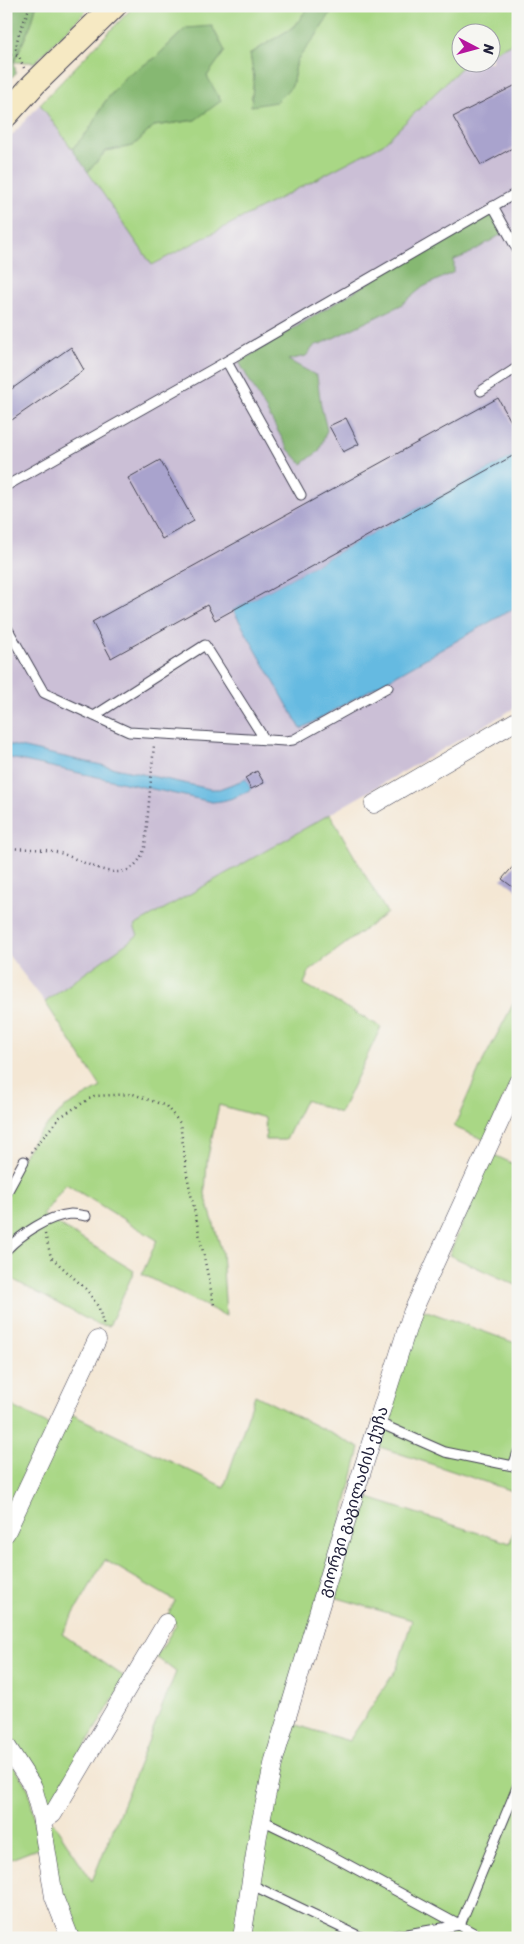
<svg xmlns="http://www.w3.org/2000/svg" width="524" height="1944" viewBox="0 0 524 1944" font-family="Sriracha,'Noto Sans Georgian',sans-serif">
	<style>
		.industrial { fill: #cbbfd6 }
		.green { fill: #a9d785; stroke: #667c60 }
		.forest { fill: #86b872; stroke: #546d56 }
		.water { fill: #65bae1; stroke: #446e8e }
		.building { fill: #a9a3cd }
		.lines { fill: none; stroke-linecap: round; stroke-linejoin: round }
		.lane-casing { stroke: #424052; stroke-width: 11 }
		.street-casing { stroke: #424052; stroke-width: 19 }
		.secondary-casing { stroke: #424052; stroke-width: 26 }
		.path { stroke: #424052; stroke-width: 2.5; stroke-dasharray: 1 4; stroke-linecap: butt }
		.lane { stroke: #fff; stroke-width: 9 }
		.street { stroke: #fff; stroke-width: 18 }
		.secondary { stroke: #f6e9c3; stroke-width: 24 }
		.labels { text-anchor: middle; stroke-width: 4; stroke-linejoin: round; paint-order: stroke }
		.street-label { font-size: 16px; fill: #22223b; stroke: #f6f6f2 }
	</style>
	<rect width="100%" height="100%" fill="#f6f6f2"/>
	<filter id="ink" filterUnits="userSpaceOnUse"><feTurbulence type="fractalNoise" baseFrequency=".02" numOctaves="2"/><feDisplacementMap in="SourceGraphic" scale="10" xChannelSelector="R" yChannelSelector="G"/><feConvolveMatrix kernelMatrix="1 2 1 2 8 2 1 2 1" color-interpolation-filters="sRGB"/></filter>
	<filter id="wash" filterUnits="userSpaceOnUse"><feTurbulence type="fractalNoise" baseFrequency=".0096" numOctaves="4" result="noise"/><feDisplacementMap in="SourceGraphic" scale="20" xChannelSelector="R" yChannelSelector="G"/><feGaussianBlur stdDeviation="1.12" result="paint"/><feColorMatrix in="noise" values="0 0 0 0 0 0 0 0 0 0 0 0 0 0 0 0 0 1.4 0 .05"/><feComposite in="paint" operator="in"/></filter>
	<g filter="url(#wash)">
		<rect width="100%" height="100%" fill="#f4e7d4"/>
		<path class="industrial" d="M518 40V706L134 926 138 935 45 1002 6 952V142L40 104 153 265 383 144 461 68 471 63 492 62V53Z"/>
		<path class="green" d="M36 6H91L35 62H14L32 22Z
			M134 6H309L295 26 250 54 254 77 251 106 292 86 297 60 316 36 335 6H518V40L492 53V32H462V62L471 63 461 68 383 144 152 265 88 172 106 151 133 146 154 126 195 120 207 76 224 51 186 28 155 58 126 76 104 103 89 130 72 149 40 104Z
			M330 814 387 913 310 970 304 984 381 1027 340 1113 305 1100 286 1140H266L265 1118 219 1105 207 1161 205 1194 222 1252 226 1316 142 1274 157 1240 66 1184 43 1215 134 1271 109 1326 96 1324 12 1279 6 1288V1184L34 1139 64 1108 101 1087 45 1002 138 935 134 926Z
			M518 995V1066L485 1140 454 1127 483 1061Z
			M492 1154 518 1166V1286L449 1255Z
			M424 1310 518 1344V1493L374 1445Z
			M255 1395 360 1448 236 1938H75L58 1894 47 1826 53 1822 92 1881 176 1672 156 1657 176 1625 168 1615 175 1601 105 1560 62 1634 126 1678 46 1810 11 1741 6 1736V1546L69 1413 224 1487Z
			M6 1403 51 1426 6 1521Z
			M362 1496 510 1543 518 1516V1938H250L265 1833 293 1724 349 1741 397 1668 412 1620 331 1596Z
			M6 1754 29 1790 39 1848 6 1861Z"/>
		<path class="forest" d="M6 6H36L32 22 14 62 16 73 6 83Z
			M309 6H335L316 36 297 60 292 86 276 102 251 106 254 78 250 54 295 26Z
			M212 26 225 51 207 76 221 101 195 120 154 126 133 146 106 151 88 172 72 149 89 130 104 103 126 76 155 58 186 28Z
			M490 208 502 234 467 255 454 260V272L423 287 401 305 321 344 315 345 306 356 288 360 317 376 321 406 327 430 319 451 302 464 288 449 239 362Z"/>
		<path class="water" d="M518 453V606L301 729 233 610Z
			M6 744 210 789H219L246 779 251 789C238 797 227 801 212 802L6 757Z"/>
		<g id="blocks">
			<path class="building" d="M518 84V145L481 165 453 117Z
				M71 347 84 370 6 424V393Z
				M498 398 518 434V453L215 620 207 605 111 658 92 622Z
				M346 418 359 444 343 452 329 426Z
				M160 460 194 521 162 539 128 478Z
				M257 771 264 783 251 789 245 778Z
				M518 861V891L502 879Z"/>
		</g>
	</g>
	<g filter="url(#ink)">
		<use href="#blocks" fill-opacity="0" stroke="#424052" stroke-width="1"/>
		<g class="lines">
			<defs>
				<path id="lane" d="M493 206 518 251
					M227 362 301 495
					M481 391 518 367
					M6 486 218 366 518 192
					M6 626 44 693 129 732 285 741 293 740 388 687
					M94 716 205 645 265 740
					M6 1194 24 1161
					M6 1250C22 1234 47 1216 71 1214 76 1214 81 1215 86 1216
					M377 1422 445 1452 513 1466 518 1468
					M513 1466 518 1452
					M262 1820 297 1837 483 1938
					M250 1884 363 1938
					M384 1938 460 1925 518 1785"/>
				<g id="street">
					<path d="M374 804 518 720"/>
					<path d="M6 1533 97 1340"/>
					<path d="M6 1745 33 1787 41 1816 54 1897 70 1938"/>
					<path d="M42 1822 53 1814 166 1623"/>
					<path id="s1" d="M242 1938 258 1835 274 1760 337 1550 412 1313 518 1082"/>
				</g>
				<path id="secondary" d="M6 115 34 84 114 6"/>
			</defs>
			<use href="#lane" class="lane-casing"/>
			<use href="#street" class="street-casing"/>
			<use href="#secondary" class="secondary-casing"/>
			<path class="path" d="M6 54 18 56
				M24 68 16 49 18 36 30 6
				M6 848C23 849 44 848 60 853 89 862 130 894 145 847L154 745
				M31 1152 60 1117 94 1096 133 1094 166 1106 180 1123 187 1175 214 1305
				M45 1234 51 1257 87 1290 99 1308 103 1324 102 1327"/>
			<use href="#lane" class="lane"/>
			<use href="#street" class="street"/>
			<use href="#secondary" class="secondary"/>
		</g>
	</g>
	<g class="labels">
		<g class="street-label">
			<text dy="6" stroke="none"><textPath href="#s1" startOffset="451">გიორგი გაგილაძის ქუჩა</textPath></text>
		</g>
	</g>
	<rect width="524" height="1944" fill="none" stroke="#f6f6f2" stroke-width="25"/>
	<g transform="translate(476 48) rotate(96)"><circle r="24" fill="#f6f6f2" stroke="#a1a1a9"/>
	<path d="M0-4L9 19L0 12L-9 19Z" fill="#b5179e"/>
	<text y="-8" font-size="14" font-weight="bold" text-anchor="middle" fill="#22223b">N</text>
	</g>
</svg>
